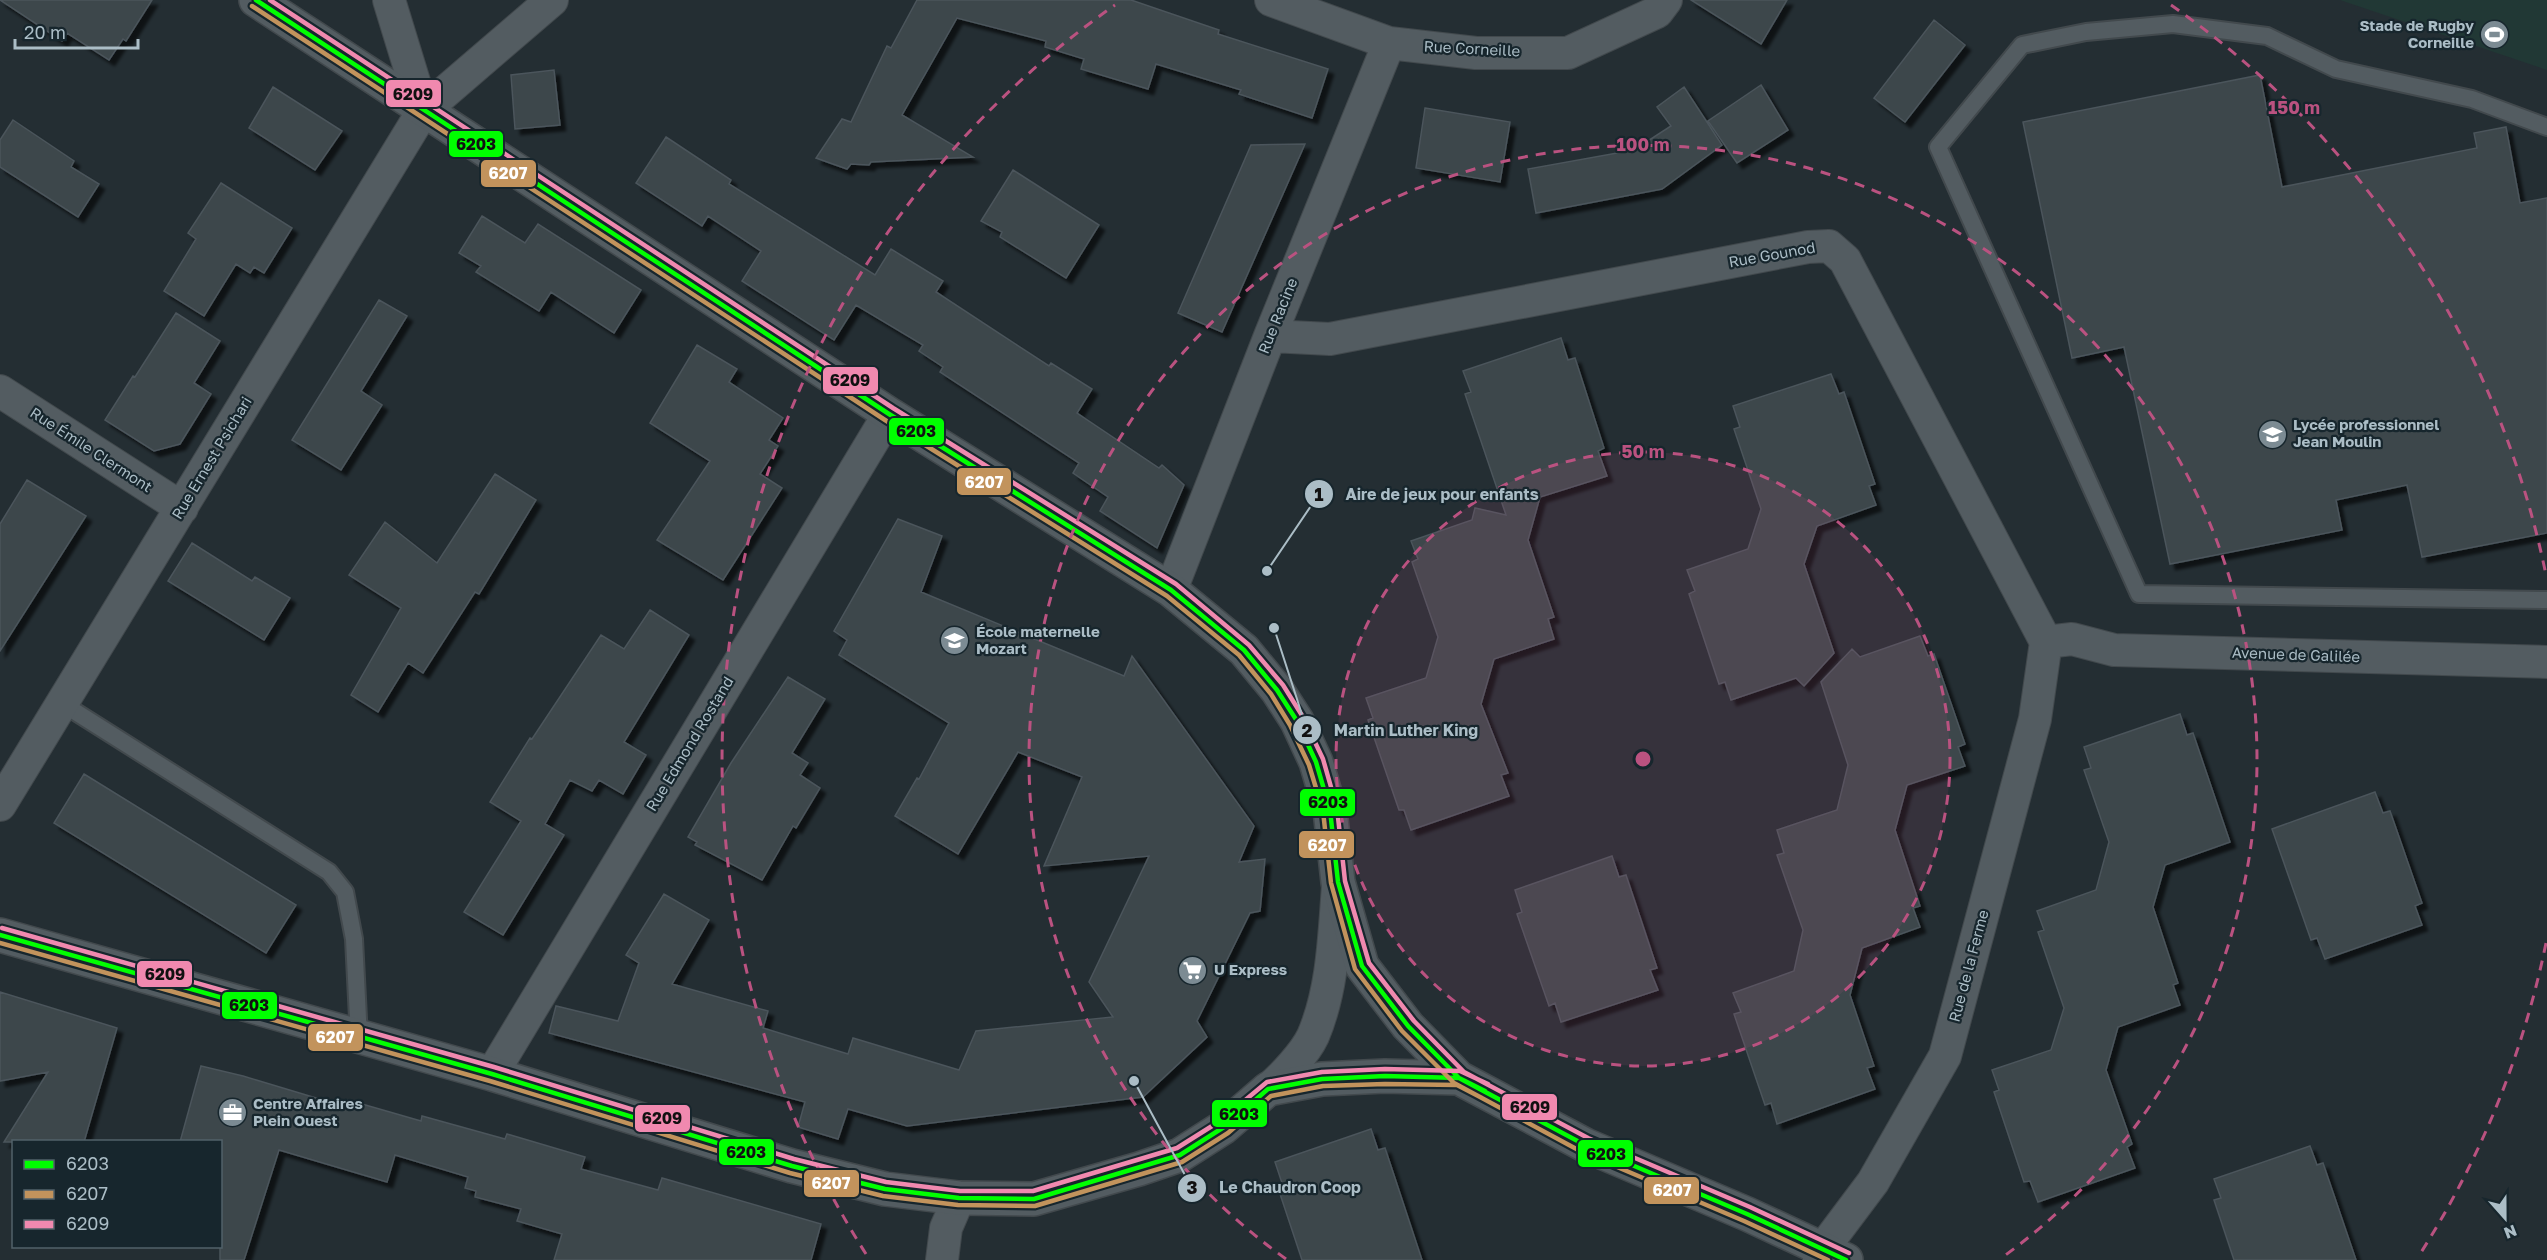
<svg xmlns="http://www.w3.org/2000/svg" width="2547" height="1260" viewBox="0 0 2547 1260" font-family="'Golos Text',sans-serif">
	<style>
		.green { fill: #213835 }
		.building { fill: #3d464b; stroke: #4b555b; stroke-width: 1.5; filter: url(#shadow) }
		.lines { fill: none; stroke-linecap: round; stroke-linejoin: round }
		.service-casing { stroke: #42494d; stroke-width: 20 }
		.minor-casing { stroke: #42494d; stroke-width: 34 }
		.tertiary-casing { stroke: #42494d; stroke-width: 36 }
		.service { stroke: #535c61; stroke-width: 16 }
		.minor { stroke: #535c61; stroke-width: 32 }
		.tertiary { stroke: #535c61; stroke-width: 33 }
		.bus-1-casing { stroke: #17262d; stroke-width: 9 }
		.bus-2-casing { stroke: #17262d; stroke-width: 9 }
		.bus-3-casing { stroke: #17262d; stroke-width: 9 }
		.bus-1 { stroke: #0f0; stroke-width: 4.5 }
		.bus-2 { stroke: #c2935c; stroke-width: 4.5 }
		.bus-3 { stroke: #f089af; stroke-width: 4.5 }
		.ring { fill: none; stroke: #ba5280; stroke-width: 3; stroke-dasharray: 10 8 }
		.labels { text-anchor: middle; stroke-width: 4.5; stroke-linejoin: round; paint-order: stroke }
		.poi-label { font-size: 15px; font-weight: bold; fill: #abbdc6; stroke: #17262d; text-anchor: start }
		.street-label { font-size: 15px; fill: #abbdc6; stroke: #17262d }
		.centre { fill: #ba5280; stroke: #17262d; stroke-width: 3 }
		.ring-label { font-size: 18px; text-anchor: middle; font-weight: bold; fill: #ba5280; stroke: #17262d; stroke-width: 4.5; stroke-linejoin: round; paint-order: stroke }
		.leader { fill: none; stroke: #abbdc6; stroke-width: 2 }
		.callout-dot { fill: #abbdc6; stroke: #17262d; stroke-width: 2 }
		.mark-label { font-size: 18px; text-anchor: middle; font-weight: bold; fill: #111 }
		.callout-label { font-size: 16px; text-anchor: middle; font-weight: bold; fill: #abbdc6; stroke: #17262d; stroke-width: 4.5; stroke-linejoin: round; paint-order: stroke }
		.line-badge { stroke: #17262d; stroke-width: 2 }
		.badge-label { font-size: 16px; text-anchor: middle; font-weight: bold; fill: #fff }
		.pale-badge-label { font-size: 16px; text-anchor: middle; font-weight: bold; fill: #111 }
	</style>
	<defs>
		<filter id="shadow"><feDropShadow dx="5.5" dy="5.5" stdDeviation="1.5" flood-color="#0009"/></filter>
	</defs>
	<rect width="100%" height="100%" fill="#242e33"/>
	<path class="green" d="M2340 0H2547V70Z"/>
	<path class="building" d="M0 0H152L126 41 123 39 109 60 67 33 62 41Z
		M917 0H1131L1219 30 1218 34 1328 69 1312 118 1239 94 1241 90 1156 64 1148 89 1081 69 1084 59 1045 47 1046 41 957 18 902 115 973 157 871 162 869 165 851 164 847 169 816 158 842 119 851 122 887 46 891 48Z
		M1691 0H1787L1761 44Z
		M1934 20 1965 45 1905 122 1874 98Z
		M554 70 560 125 515 129 511 75Z
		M2260 75 2282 187 2477 148 2474 133 2506 127 2520 203 2547 198V533L2422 557 2407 485 2336 500 2342 530 2170 564 2124 347 2072 358 2023 122Z
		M1761 85 1788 130 1737 163 1708 121Z
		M273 87 342 131 315 170 249 128Z
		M1684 87 1722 145 1662 189 1536 213 1528 169 1634 150 1671 126 1657 107Z
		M1425 108 1510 122 1500 182 1416 168Z
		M13 120 74 161 71 167 99 184 78 217 0 167V140Z
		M666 137 731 180 729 184 875 275 891 249 943 281 936 292 1049 366 1051 363 1092 389 1077 413 1159 468 1162 465 1184 485 1157 548 1100 511 1108 497 1073 473 1079 463 940 372 943 367 919 351 923 345 856 305 834 340 742 281 761 251 708 216 702 226 636 183Z
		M1305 144 1222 332 1178 313 1251 145Z
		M1013 170 1099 225 1066 278 1000 237 1002 232 981 221Z
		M221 183 292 228 264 273 254 267 250 273 236 264 204 316 164 291 196 239 188 233Z
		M482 216 525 243 538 224 641 290 614 333 551 292 539 311 476 272 481 266 459 253Z
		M379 300 407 316 361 391 382 405 341 470 292 440Z
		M176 313 220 341 194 383 211 394 180 444 154 451 105 420 133 376 135 377Z
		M1561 338 1568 360 1575 358 1604 448 1598 451 1607 476 1540 497 1528 540 1554 617 1548 619 1554 639 1494 659 1481 704 1508 773 1501 775 1509 796 1411 830 1404 810H1399L1368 720 1373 718 1366 698 1426 678 1438 637 1412 562 1418 559 1411 541 1472 520 1475 508 1506 515 1465 394 1471 392 1463 371Z
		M697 345 737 369 729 382 783 418 769 440 778 446 760 474 782 488 723 580 657 540 710 461 650 423Z
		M1831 374 1839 394 1844 392 1875 484 1869 486 1876 505 1817 526 1804 564 1834 653 1804 686 1796 678 1731 700 1725 682 1719 684 1689 594 1695 591 1687 570 1748 549 1761 509 1734 429 1740 427 1733 406Z
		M495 474 536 500 479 594 475 592 423 673 408 663 378 712 351 695 401 608 349 575 385 522 437 563Z
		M27 480 86 516 0 651V524Z
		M898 519 942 536 921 592 1124 676 1132 656 1254 826 1239 862 1265 859 1260 911 1250 913 1197 1021 1207 1037 1143 1097 907 1126 848 1109 838 1139 798 1127 805 1102 549 1033 556 1006 618 1021 639 963 626 955 664 894 709 920 672 984 768 1011 763 1028 848 1054 853 1038 959 1070 976 1031 1113 1017 1089 982 1149 856 1044 866 1082 777 1018 752 958 854 895 816 917 778 919 779 949 723 839 655 847 640 834 631Z
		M192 543 252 581 255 577 290 598 264 640 168 581Z
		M650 610 689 635 624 742 646 755 623 794 599 780 592 791 570 780 545 824 564 835 503 935 464 912 521 821 490 802 530 738 532 739 601 635 624 649Z
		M1920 636 1928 656 1934 654 1965 744 1958 747 1965 766 1907 785 1895 830 1920 906 1913 908 1920 927 1862 948 1850 995 1874 1066 1867 1068 1875 1089 1777 1124 1771 1103 1765 1105 1734 1014 1741 1012 1733 993 1794 971 1803 930 1777 855 1784 853 1777 830 1837 810 1848 765 1821 682 1852 649 1860 657Z
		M788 677 825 699 792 753 808 763 800 775 820 788 796 828 793 826 762 880 695 845 697 842 688 837 731 763Z
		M2180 714 2187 735 2193 733 2230 842 2165 865 2153 907 2178 983 2173 985 2180 1005 2118 1027 2106 1070 2132 1144 2127 1147 2135 1168 2038 1202 2030 1181 2024 1182 1994 1092 1999 1090 1992 1070 2051 1050 2064 1008 2038 932 2044 930 2037 911 2096 890 2109 842 2084 770 2091 768 2084 747Z
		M84 774 296 905 266 953 54 823Z
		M2375 792 2383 813 2390 811 2422 903 2415 906 2422 925 2325 959 2317 938 2311 940 2272 829Z
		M1612 856 1619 877 1626 875 1657 968 1650 970 1658 990 1561 1022 1555 1003 1549 1006 1517 914 1522 912 1515 890Z
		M0 992 117 1028 84 1142H4L48 1072 0 1081Z
		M201 1066 243 1076 346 1107 348 1100 421 1121 422 1116 505 1139 507 1134 585 1157 581 1169 658 1190 662 1178 821 1224 811 1260H554L562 1234 517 1221 521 1209 475 1197 476 1191 465 1188 468 1177 395 1155 387 1182 279 1150 244 1260H220V1142H180Z
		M1371 1129 1378 1150 1385 1148 1422 1260H1302L1277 1185 1282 1183 1275 1162Z
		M2310 1146 2317 1165 2323 1163 2356 1260H2234L2214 1200 2221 1198 2214 1179Z"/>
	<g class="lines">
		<defs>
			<path id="service" d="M2547 127 2472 99 2336 69 2267 36 2173 24 2086 32 2022 45 1938 147 2139 594 2547 600
				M63 704 329 872 345 892 354 939 359 1038"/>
			<path id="minor" d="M389 0 423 111
				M1271 0 1389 43 1476 53H1568L1657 12 1666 0
				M1270 336 1330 339 1808 247 1829 246 1845 260 2046 642
				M0 391 182 508
				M1171 590 1270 336 1389 43
				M2046 642 2072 639 2114 650 2547 662
				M0 805 423 111 552 0
				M492 1074 889 414
				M1268 1089C1282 1078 1305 1053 1313 1036 1333 989 1334 937 1338 886
				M942 1260 946 1228 959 1198
				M1819 1260 1822 1250 1873 1182 1945 1056 2035 719 2046 642"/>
			<path id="tertiary" d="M256 0 889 414 1171 590 1244 650 1277 690 1297 721 1316 762 1330 810 1338 882 1362 966 1408 1026 1459 1078 1585 1145 1747 1214 1846 1260
				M0 935 492 1074 792 1166 885 1189 959 1198 1034 1199 1139 1169 1180 1155 1224 1127 1268 1089 1322 1079 1385 1076 1459 1078"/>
		</defs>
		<use href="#service" class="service-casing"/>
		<use href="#minor" class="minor-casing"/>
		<use href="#tertiary" class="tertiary-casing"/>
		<use href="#service" class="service"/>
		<use href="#minor" class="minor"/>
		<use href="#tertiary" class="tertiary"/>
		<defs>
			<path id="bus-1" d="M256 0 889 414 1171 590 1244 650 1277 690 1297 721 1316 762 1330 810 1338 882 1362 966 1408 1026 1459 1078 1585 1145 1747 1214 1846 1260
				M0 935 492 1074 792 1166 885 1189 959 1198 1034 1199 1180 1155 1224 1127 1268 1089 1322 1079 1385 1076 1459 1078 1485 1091"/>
			<path id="bus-2" d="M252 6 885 420 1167 596 1239 655 1271 694 1290 725 1309 765 1323 811 1331 883 1355 969 1402 1031 1454 1083 1582 1152 1744 1221 1828 1260
				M0 943 490 1081 790 1173 883 1196 958 1205 1035 1206 1182 1162 1228 1133 1271 1096 1323 1086 1385 1084 1457 1085 1482 1098"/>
			<path id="bus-3" d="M270 0 893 408 1176 584 1249 645 1283 685 1303 717 1323 759 1337 808 1345 881 1369 963 1414 1021 1464 1072 1588 1138 1750 1207 1849 1253
				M2 928 494 1067 794 1159 886 1182 960 1191H1033L1177 1148 1220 1121 1267 1082 1322 1072 1385 1069 1460 1071 1488 1084"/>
		</defs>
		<use href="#bus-1" class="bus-1-casing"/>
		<use href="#bus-2" class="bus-2-casing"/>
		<use href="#bus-3" class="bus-3-casing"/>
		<use href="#bus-1" class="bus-1"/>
		<use href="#bus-2" class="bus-2"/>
		<use href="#bus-3" class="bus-3"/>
	</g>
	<circle cx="1643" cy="759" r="307" fill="#ba5280" fill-opacity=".12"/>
	<g class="ring">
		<circle cx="1643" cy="759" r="307"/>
		<path d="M1286 1259A614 614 0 1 1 2000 1259"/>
		<path d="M2546 943A921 921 0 0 1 2420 1254M866 1254A921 921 0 0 1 1115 5M2171 5A921 921 0 0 1 2546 575"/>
	</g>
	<defs>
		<symbol id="stadium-disc" viewBox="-11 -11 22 22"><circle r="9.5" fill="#7c8b93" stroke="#17262d"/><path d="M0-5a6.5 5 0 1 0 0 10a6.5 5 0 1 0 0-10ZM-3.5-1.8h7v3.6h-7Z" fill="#fff"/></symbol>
		<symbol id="school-disc" viewBox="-11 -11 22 22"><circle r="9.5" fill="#7c8b93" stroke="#17262d"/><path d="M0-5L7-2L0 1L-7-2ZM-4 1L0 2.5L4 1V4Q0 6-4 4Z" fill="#fff"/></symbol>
		<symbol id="supermarket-disc" viewBox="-11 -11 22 22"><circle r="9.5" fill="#7c8b93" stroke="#17262d"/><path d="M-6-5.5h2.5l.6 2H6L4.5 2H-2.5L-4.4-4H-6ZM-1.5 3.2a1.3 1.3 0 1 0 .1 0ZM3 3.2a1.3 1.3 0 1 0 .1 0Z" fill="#fff"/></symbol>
		<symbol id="office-disc" viewBox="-11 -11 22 22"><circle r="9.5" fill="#7c8b93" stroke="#17262d"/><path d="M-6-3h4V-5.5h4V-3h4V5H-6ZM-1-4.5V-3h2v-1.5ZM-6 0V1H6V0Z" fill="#fff"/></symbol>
	</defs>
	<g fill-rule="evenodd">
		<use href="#stadium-disc" x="2478" y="18" width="33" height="33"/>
		<use href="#school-disc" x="2256" y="418" width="33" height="33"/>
		<use href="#school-disc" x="938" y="624" width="33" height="33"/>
		<use href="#supermarket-disc" x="1176" y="954" width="33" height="33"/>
		<use href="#office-disc" x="216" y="1096" width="33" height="33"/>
	</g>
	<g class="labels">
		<g class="poi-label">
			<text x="2474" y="31" text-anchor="end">Stade de Rugby<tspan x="2474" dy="17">Corneille</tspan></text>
			<text x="2293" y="430">Lycée professionnel<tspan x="2293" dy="17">Jean Moulin</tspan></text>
			<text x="976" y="637">École maternelle<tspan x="976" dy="17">Mozart</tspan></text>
			<text x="1214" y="975">U Express</text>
			<text x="253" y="1109">Centre Affaires<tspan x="253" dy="17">Plein Ouest</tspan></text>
		</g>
		<g class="street-label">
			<text transform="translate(1472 49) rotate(3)" y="5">Rue Corneille</text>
			<text transform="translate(1772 255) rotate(-10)" y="5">Rue Gounod</text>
			<text transform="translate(1278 316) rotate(-68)" y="5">Rue Racine</text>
			<text transform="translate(91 450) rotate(33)" y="5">Rue Émile Clermont</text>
			<text transform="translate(212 458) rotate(-59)" y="5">Rue Ernest Psichari</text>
			<text transform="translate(2296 655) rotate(2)" y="5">Avenue de Galilée</text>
			<text transform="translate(690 744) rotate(-59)" y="5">Rue Edmond Rostand</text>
			<text transform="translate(1969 966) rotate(-75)" y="5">Rue de la Ferme</text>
		</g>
	</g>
	<circle cx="1643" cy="759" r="9" class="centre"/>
	<g class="ring-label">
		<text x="2294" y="114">150 m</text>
		<text x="1643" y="151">100 m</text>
		<text x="1643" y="458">50 m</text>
	</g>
	<path class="leader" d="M1267 571L1319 494M1274 628L1307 730M1134 1081L1192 1188"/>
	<g class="callout-dot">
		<circle cx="1267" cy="571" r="6"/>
		<circle cx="1274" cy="628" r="6"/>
		<circle cx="1134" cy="1081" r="6"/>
		<circle cx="1319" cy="494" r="15"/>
		<circle cx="1307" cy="730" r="15"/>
		<circle cx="1192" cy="1188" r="15"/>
	</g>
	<g class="mark-label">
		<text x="1319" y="501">1</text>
		<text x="1307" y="737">2</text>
		<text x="1192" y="1194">3</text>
	</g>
	<g class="callout-label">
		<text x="1442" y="500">Aire de jeux pour enfants</text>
		<text x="1406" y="736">Martin Luther King</text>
		<text x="1290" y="1193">Le Chaudron Coop</text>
	</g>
	<g class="line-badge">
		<rect x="385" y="79" width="57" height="29" rx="6" fill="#f089af"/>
		<rect x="448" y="130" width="56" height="28" rx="6" fill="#0f0"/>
		<rect x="480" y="159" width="57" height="29" rx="6" fill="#c2935c"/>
		<rect x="822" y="366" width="57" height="29" rx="6" fill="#f089af"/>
		<rect x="888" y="417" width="57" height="29" rx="6" fill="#0f0"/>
		<rect x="956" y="467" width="56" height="29" rx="6" fill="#c2935c"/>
		<rect x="1299" y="788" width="57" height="29" rx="6" fill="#0f0"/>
		<rect x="1298" y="830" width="57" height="29" rx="6" fill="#c2935c"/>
		<rect x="136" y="960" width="57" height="28" rx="6" fill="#f089af"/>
		<rect x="221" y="991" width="57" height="29" rx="6" fill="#0f0"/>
		<rect x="307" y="1023" width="57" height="29" rx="6" fill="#c2935c"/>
		<rect x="1501" y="1093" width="57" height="28" rx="6" fill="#f089af"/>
		<rect x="1211" y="1099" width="57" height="29" rx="6" fill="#0f0"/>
		<rect x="634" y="1104" width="57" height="29" rx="6" fill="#f089af"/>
		<rect x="718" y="1138" width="57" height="28" rx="6" fill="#0f0"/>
		<rect x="1577" y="1139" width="57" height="29" rx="6" fill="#0f0"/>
		<rect x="803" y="1169" width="57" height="29" rx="6" fill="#c2935c"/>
		<rect x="1643" y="1176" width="57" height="29" rx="6" fill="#c2935c"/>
	</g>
	<g class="badge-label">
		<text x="508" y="179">6207</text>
		<text x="984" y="488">6207</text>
		<text x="1327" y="851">6207</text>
		<text x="335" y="1043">6207</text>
		<text x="831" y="1189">6207</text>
		<text x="1672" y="1196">6207</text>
	</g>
	<g class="pale-badge-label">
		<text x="413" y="100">6209</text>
		<text x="476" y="150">6203</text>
		<text x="850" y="386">6209</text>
		<text x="916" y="437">6203</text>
		<text x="1328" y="808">6203</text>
		<text x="165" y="980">6209</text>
		<text x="249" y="1011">6203</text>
		<text x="1530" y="1113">6209</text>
		<text x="1239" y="1120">6203</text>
		<text x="662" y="1124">6209</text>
		<text x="746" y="1158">6203</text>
		<text x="1606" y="1160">6203</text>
	</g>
	<rect x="12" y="1140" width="210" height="108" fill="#17262d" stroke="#52626a" stroke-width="1.5"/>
	<rect x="24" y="1160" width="30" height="9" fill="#00ff00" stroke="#52626a" stroke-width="1.5"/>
	<text x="66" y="1170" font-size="18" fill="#abbdc6">6203</text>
	<rect x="24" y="1190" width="30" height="9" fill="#c2935c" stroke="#52626a" stroke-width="1.5"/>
	<text x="66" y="1200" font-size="18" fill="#abbdc6">6207</text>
	<rect x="24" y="1220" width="30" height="9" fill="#f089af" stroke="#52626a" stroke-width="1.5"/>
	<text x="66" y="1230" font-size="18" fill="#abbdc6">6209</text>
	<g transform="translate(2505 1218) rotate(159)" stroke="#17262d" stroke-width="4.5" paint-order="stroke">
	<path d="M0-4.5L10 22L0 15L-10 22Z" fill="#abbdc6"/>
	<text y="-9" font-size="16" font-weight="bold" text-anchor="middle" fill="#abbdc6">N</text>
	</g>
	<path d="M15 39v9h123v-9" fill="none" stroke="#abbdc6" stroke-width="3"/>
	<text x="24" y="39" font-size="18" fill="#abbdc6" stroke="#17262d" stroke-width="4.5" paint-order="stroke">20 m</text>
</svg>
